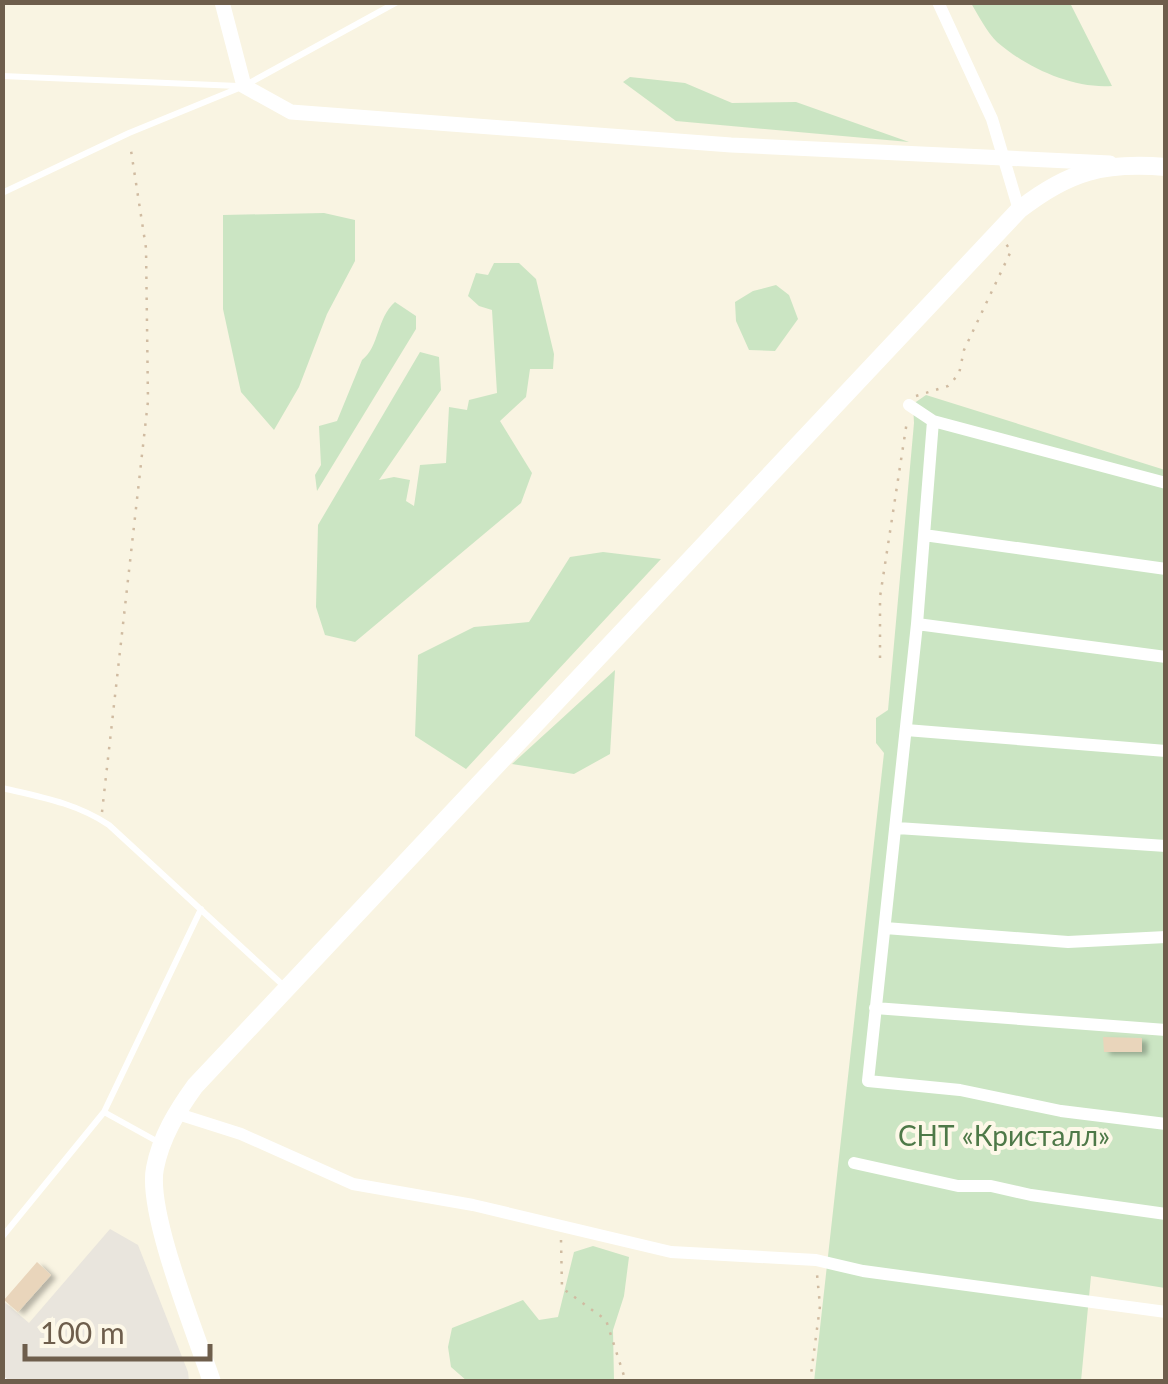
<svg xmlns="http://www.w3.org/2000/svg" width="1168" height="1384" viewBox="0 0 1168 1384" font-family="Lato,sans-serif">
	<style>
		.industrial { fill: #e9e5dd }
		.green { fill: #cbe5c3 }
		.building { fill: #e9d5bb; filter: url(#shadow) }
		.lines { fill: none; stroke-linecap: round; stroke-linejoin: round }
		.path { stroke: #d0bba1; stroke-width: 2.5; stroke-dasharray: 2.5 8; stroke-linecap: butt }
		.service { stroke: #fff; stroke-width: 6 }
		.minor { stroke: #fff; stroke-width: 12 }
		.tertiary { stroke: #fff; stroke-width: 15 }
		.secondary { stroke: #fff; stroke-width: 18 }
		.labels { text-anchor: middle; stroke-width: 8; stroke-linejoin: round; paint-order: stroke }
		.park-label { font-size: 28px; fill: #4e7948; stroke: #fdf8e8 }
	</style>
	<defs>
		<filter id="shadow"><feDropShadow dx="5.5" dy="3" stdDeviation="2.5" flood-color="#0004"/></filter>
	</defs>
	<rect width="100%" height="100%" fill="#f9f4e2"/>
	<path class="industrial" d="M110 1229 138 1245 188 1372 189 1381H3L2 1300 29 1323Z"/>
	<path class="green" d="M971 3H1070L1112 86C1073 89 1027 68 997 42 987 32 978 15 971 3Z
		M630 77 685 83 732 103 796 102 909 142 676 121 623 82Z
		M324 213 355 220V261L327 314 299 387 274 430 241 392 223 309V215Z
		M494 263H519L536 279 554 354 553 369H530L526 397 500 421 532 473 521 503 355 642 325 635 316 607 318 525 420 352 439 357 441 390 379 480 394 477 410 480 406 501 414 506 420 465 446 463 449 407 467 410 469 400 497 393 492 310 479 306 468 296 476 273 488 275Z
		M776 285 789 295 798 319 775 351 749 350 736 321 735 302 753 291Z
		M395 302 416 316V329L317 491 315 475 321 465 319 426 337 421 362 360C380 346 376 319 395 302Z
		M926 395 1165 470V1288L1091 1276 1081 1381 814 1382 884 753 876 743V718L888 710 914 423 913 404Z
		M603 552 661 559 466 769 415 736 418 655 474 627 529 622 570 557Z
		M615 670 610 754 574 774 512 764Z
		M593 1246 629 1257 624 1296 613 1330 614 1381H467L451 1367 448 1347 452 1328 523 1300 539 1320 558 1317 574 1252Z"/>
	<path class="building" d="M1103 1037 1142 1038V1052H1104Z
		M37 1262 51 1275 18 1312 4 1300Z"/>
	<g class="lines">
		<path class="path" d="M916 396 948 386 959 374 964 350 1011 251 1006 244
			M880 658V597L907 421
			M102 812 148 401 146 248 130 144
			M561 1240 562 1288 606 1320 626 1382
			M810 1382 820 1306 817 1274"/>
		<path class="service" d="M2 76 238 86
			M2 193 129 133 244 86 397 2
			M2 788C41 797 76 803 109 825L285 987
			M104 1112 160 1143
			M2 1237 104 1112 201 909
			M2 1379 6 1382"/>
		<path class="minor" d="M938 2 992 119 1019 210
			M909 405 933 421 1166 483
			M933 421 917 624 868 1081 960 1090 1061 1111 1166 1124
			M924 535 1166 569
			M917 624 1166 657
			M906 730 1166 751
			M897 828 1166 846
			M885 928 1068 942 1166 937
			M875 1008 1166 1030
			M175 1113 241 1134 353 1184 473 1205 671 1252 816 1260 863 1271 1166 1312
			M854 1163 958 1186H991L1031 1195 1166 1214"/>
		<path class="tertiary" d="M222 2 244 86 291 112 731 145 1110 163"/>
		<path class="secondary" d="M212 1382C196 1334 146 1212 155 1168 161 1137 177 1111 195 1086L1019 210C1069 171 1103 162 1166 167"/>
	</g>
	<g class="labels">
		<g class="park-label">
			<text x="1004" y="1146">СНТ «Кристалл»</text>
		</g>
	</g>
	<rect width="1168" height="1384" fill="none" stroke="#6e5e4c" stroke-width="10"/>
	<path d="M25 1344v15h185v-15" fill="none" stroke="#6e5e4c" stroke-width="5"/>
	<text x="40" y="1344" font-size="30" fill="#6e5e4c" stroke="#fdf8e8" stroke-width="8" paint-order="stroke">100 m</text>
</svg>
